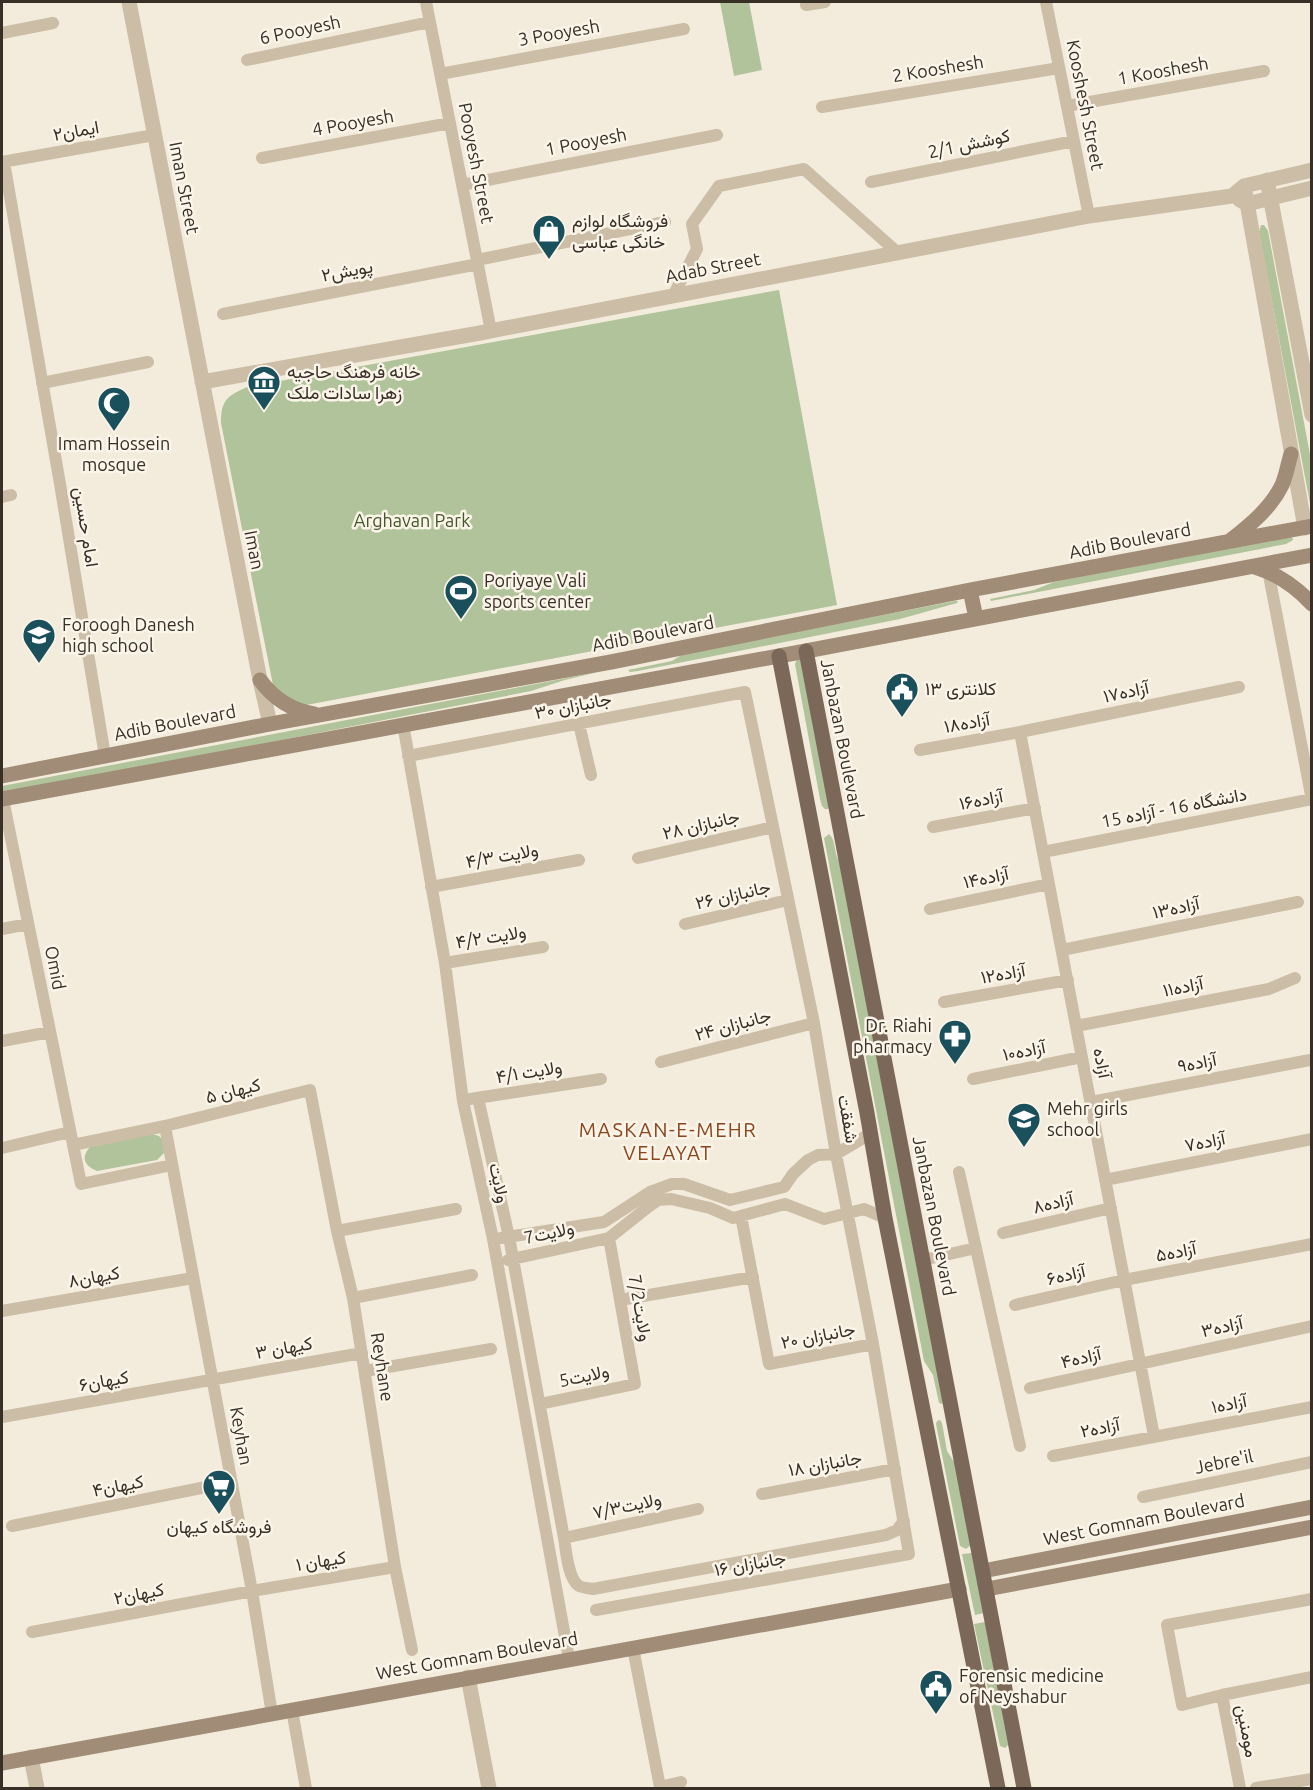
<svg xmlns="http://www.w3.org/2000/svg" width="1313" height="1790" viewBox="0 0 1313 1790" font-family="Ubuntu,Vazirmatn,sans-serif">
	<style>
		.green { fill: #b0c39a }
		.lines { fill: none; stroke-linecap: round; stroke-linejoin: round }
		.minor { stroke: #ccbda6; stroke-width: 12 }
		.tertiary { stroke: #ccbda6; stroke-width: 15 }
		.secondary { stroke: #a08c77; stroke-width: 15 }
		.primary { stroke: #7b6858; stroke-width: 15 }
		.labels { text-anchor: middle; stroke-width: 5; stroke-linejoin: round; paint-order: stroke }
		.street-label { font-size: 18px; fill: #382f27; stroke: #fbf4e8 }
		.poi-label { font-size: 18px; fill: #382f27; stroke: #fbf4e8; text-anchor: start }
		.park-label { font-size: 18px; fill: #41582a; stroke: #fbf4e8 }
		.neighbourhood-label { font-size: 20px; letter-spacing: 1.5px; fill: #8c451c; stroke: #fbf4e8 }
	</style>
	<rect width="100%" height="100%" fill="#f3ebdb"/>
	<path class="green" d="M720 2H749L762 70 734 76Z
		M1261 225H1264L1268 231 1311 460V509L1259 232Z
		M779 290 837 605 301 706 288 702 273 685 221 423C221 400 227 396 247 387Z
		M1287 535 1292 537 1293 540 1286 544 991 601 990 599 1034 590 1054 582Z
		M955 601H958L957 603 900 619 638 671 630 672 628 670 672 661 683 654Z
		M797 659H800L803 662 830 806 828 809H825L822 806 820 799 795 664Z
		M598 672 565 680 531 691 2 795V786Z
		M829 834C837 841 833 855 841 863L944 1402 943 1404 939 1403 933 1375 924 1361 824 838Z
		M152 1134 159 1136 165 1142 164 1153 157 1160 97 1171C85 1166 80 1158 90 1147Z
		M940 1420 942 1423 947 1451 956 1465 971 1545 966 1549 960 1546 936 1424 937 1421Z
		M972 1553 984 1613 975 1615 962 1554Z
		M985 1622 1008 1745 1005 1748 1000 1746 974 1624Z"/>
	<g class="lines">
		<path class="minor" d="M426 2 491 331
			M1046 2 1089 216
			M806 5 825 2
			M2 33 53 23
			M247 60 430 22
			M440 74 684 29
			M1067 106 1264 71
			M822 107 1059 68
			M262 158 450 123
			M2 162 154 135
			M4 162 60 484 105 756
			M871 182 1074 141
			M462 185 717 135
			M477 260 665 222
			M673 296 697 249 692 224 719 186 804 169 898 253
			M223 314 478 264
			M42 383 148 362
			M2 497 11 495
			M1268 570 1312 800
			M403 724 445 963 463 1101 493 1239 569 1659
			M579 724 591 775
			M1020 732 1154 1436
			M920 750 1020 732 1239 687
			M408 756 745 692 814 1023 836 1154 873 1344 909 1554 596 1610
			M3 799 81 1184 172 1165
			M933 827 1035 808
			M1043 852 1312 799
			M638 858 773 827
			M431 887 579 860
			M930 909 1049 884
			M685 924 788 900
			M2 929 28 924
			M1062 950 1298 902
			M445 963 543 947
			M944 1002 1068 980
			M1076 1026 1269 989 1295 978
			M2 1041 50 1032
			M661 1062 814 1023
			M973 1079 1082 1057
			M478 1098 509 1237 564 1538C566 1550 568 1579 579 1586 583 1588 588 1588 593 1589L886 1535 897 1530 904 1521
			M470 1099 601 1079
			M1091 1102 1310 1060
			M165 1126 310 1090 337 1231 353 1298 395 1567 412 1650
			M73 1145 165 1126 252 1591 272 1714
			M2 1148 70 1132
			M959 1172 1020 1446
			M1105 1180 1312 1139
			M741 1216 769 1364 873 1344
			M337 1231 456 1209
			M1003 1233 1111 1208
			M501 1238 604 1222 650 1192 672 1184H684L730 1200 784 1187 793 1174 808 1160 818 1155 836 1154 870 1134
			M508 1260 609 1238 648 1207 658 1200 671 1199 710 1208 733 1218 785 1204 824 1219 864 1209 885 1218
			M923 1260 976 1248
			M353 1298 472 1275
			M620 1300 753 1277
			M1015 1305 1124 1280 1312 1244
			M2 1311 193 1278
			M365 1371 491 1349
			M1030 1388 1312 1326
			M540 1404 635 1384 609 1238
			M2 1417 362 1353
			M1053 1456 1312 1407
			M762 1494 895 1469
			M1143 1497 1312 1462
			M12 1526 231 1482
			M564 1538 698 1509
			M32 1632 252 1591 395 1567
			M633 1648 660 1787 681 1782
			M1222 1695 1312 1677
			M292 1710 306 1788
			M1240 1788 1222 1695 1182 1705 1167 1625 1312 1599
			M1256 1788 1312 1779"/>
		<path class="tertiary" d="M129 2 260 680 270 724
			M1267 180 1312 415
			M1244 186 1305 528
			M1240 200 1247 204 1312 188
			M202 382 480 333 1089 216 1232 196 1244 186 1312 170
			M468 1677 489 1788
			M31 1757 37 1788"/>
		<path class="secondary" d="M1231 540C1250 525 1271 508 1282 485 1286 476 1288 464 1291 454
			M1255 567C1278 574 1295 586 1312 604
			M970 590 976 618
			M260 680C273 698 290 710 314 714
			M2 776 270 724 611 662 970 590 1312 526
			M2 799 806 651 1312 555
			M983 1571 1312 1507
			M987 1589 1312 1527
			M2 1763 959 1589"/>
		<path class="primary" d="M806 651 1024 1788
			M779 656 867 1113 885 1218 998 1788"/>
	</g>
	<defs>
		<symbol id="shop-pin" viewBox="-11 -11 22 30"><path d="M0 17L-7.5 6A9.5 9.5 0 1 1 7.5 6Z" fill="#1a4f5c" stroke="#fbf4e8"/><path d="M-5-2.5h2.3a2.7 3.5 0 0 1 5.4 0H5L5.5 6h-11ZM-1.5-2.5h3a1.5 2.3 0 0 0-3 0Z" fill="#fff"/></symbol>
		<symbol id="museum-pin" viewBox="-11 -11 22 30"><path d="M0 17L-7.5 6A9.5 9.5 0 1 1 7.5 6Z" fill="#1a4f5c" stroke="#fbf4e8"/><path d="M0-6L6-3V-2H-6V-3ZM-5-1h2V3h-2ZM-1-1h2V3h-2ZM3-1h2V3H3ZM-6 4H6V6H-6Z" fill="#fff"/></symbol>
		<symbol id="mosque-pin" viewBox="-11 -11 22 30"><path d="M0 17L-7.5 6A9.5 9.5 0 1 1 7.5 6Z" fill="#1a4f5c" stroke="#fbf4e8"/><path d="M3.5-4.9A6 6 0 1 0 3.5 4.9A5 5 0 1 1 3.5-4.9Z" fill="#fff"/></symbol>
		<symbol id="stadium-pin" viewBox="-11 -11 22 30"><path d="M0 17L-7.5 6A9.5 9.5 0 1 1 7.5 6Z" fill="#1a4f5c" stroke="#fbf4e8"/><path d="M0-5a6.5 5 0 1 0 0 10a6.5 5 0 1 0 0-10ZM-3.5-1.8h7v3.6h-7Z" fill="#fff"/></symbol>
		<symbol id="school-pin" viewBox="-11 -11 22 30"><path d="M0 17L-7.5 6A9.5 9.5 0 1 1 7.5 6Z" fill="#1a4f5c" stroke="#fbf4e8"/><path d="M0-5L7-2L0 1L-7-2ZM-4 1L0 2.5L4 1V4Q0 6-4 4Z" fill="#fff"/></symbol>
		<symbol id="civic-pin" viewBox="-11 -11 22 30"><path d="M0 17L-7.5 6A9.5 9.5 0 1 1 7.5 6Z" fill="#1a4f5c" stroke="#fbf4e8"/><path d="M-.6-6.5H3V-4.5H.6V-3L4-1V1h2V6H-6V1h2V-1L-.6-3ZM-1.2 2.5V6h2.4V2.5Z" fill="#fff"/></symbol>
		<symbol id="pharmacy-pin" viewBox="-11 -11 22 30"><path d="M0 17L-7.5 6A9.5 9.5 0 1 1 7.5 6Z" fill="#1a4f5c" stroke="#fbf4e8"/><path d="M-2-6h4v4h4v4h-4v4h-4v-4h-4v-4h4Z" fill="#fff"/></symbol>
		<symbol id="supermarket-pin" viewBox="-11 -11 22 30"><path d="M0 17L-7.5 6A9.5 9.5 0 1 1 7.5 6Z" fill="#1a4f5c" stroke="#fbf4e8"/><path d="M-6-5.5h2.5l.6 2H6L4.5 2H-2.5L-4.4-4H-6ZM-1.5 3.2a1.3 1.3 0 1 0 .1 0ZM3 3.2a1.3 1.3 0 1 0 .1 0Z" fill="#fff"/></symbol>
	</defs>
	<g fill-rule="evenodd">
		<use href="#shop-pin" x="530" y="212" width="38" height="52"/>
		<use href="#museum-pin" x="245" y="363" width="38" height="52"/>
		<use href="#mosque-pin" x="95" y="384" width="38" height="52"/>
		<use href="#stadium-pin" x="442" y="572" width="38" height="52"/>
		<use href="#school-pin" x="20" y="616" width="38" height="52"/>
		<use href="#civic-pin" x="883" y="670" width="38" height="52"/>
		<use href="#pharmacy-pin" x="936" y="1017" width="38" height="52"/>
		<use href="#school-pin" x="1005" y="1100" width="38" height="52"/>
		<use href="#supermarket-pin" x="200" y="1467" width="38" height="52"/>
		<use href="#civic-pin" x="917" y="1667" width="38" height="52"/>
	</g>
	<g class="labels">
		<g class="street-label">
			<text transform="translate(300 30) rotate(-12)" y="6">6 Pooyesh</text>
			<text transform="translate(559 33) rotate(-10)" y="6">3 Pooyesh</text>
			<text transform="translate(938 69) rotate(-9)" y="6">2 Kooshesh</text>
			<text transform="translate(1163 71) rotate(-10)" y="6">1 Kooshesh</text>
			<text transform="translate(1085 105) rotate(79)" y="6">Kooshesh Street</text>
			<text transform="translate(353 123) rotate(-10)" y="6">4 Pooyesh</text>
			<text transform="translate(76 131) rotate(-10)" y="6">ایمان۲</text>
			<text transform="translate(586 142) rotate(-11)" y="6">1 Pooyesh</text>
			<text transform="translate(969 144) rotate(-12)" y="6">کوشش 2/1</text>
			<text transform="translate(476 163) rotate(79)" y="6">Pooyesh Street</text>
			<text transform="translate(184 188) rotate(79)" y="6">Iman Street</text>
			<text transform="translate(713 268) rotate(-11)" y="6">Adab Street</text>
			<text transform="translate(347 271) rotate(-11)" y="6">پویش۲</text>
			<text transform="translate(86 527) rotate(81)" y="6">امام حسین</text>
			<text transform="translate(1130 541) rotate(-11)" y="6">Adib Boulevard</text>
			<text transform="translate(254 550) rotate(79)" y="6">Iman</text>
			<text transform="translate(653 634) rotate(-11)" y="6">Adib Boulevard</text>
			<text transform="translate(1126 692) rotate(-12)" y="6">آزاده۱۷</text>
			<text transform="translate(573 706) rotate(-11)" y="6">جانبازان ۳۰</text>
			<text transform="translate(175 723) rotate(-11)" y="6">Adib Boulevard</text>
			<text transform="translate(967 723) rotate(-10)" y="6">آزاده۱۸</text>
			<text transform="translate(842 739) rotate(79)" y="6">Janbazan Boulevard</text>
			<text transform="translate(981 800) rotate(-11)" y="6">آزاده۱۶</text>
			<text transform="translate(1174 808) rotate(-11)" y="6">دانشگاه 16 - آزاده 15</text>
			<text transform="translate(701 825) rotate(-13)" y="6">جانبازان ۲۸</text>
			<text transform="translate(502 856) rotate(-10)" y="6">ولایت ۴/۳</text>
			<text transform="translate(986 878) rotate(-12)" y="6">آزاده۱۴</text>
			<text transform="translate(733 895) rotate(-13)" y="6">جانبازان ۲۶</text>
			<text transform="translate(1176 908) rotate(-12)" y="6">آزاده۱۳</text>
			<text transform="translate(491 937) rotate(-9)" y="6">ولایت ۴/۲</text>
			<text transform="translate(55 968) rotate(79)" y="6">Omid</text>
			<text transform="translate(1003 974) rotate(-10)" y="6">آزاده۱۲</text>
			<text transform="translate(1183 987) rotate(-11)" y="6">آزاده۱۱</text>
			<text transform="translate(733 1025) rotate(-15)" y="6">جانبازان ۲۴</text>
			<text transform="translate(1024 1051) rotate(-11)" y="6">آزاده۱۰</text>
			<text transform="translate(1102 1063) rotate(79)" y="6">آزاده</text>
			<text transform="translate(1197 1063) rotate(-11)" y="6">آزاده۹</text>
			<text transform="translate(529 1072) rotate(-9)" y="6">ولایت ۴/۱</text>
			<text transform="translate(233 1091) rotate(-14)" y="6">کیهان ۵</text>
			<text transform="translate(848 1119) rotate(80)" y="6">شفقت</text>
			<text transform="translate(1205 1142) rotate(-11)" y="6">آزاده۷</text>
			<text transform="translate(499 1183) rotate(78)" y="6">ولایت</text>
			<text transform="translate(1053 1203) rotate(-13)" y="6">آزاده۸</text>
			<text transform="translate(934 1216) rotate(79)" y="6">Janbazan Boulevard</text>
			<text transform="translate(549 1233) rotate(-12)" y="6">ولایت7</text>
			<text transform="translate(1176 1252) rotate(-11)" y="6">آزاده۵</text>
			<text transform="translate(1066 1275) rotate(-13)" y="6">آزاده۶</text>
			<text transform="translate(94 1277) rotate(-10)" y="6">کیهان۸</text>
			<text transform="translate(640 1308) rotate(80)" y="6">ولایت7/2</text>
			<text transform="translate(1222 1327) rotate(-12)" y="6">آزاده۳</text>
			<text transform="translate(818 1336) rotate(-11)" y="6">جانبازان ۲۰</text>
			<text transform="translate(284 1348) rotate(-10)" y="6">کیهان ۳</text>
			<text transform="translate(1081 1358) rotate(-13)" y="6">آزاده۴</text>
			<text transform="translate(382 1367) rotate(81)" y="6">Reyhane</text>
			<text transform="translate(584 1376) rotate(-12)" y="6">ولایت5</text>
			<text transform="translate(104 1381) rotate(-10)" y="6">کیهان۶</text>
			<text transform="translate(1229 1404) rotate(-11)" y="6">آزاده۱</text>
			<text transform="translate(1100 1428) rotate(-11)" y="6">آزاده۲</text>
			<text transform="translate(241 1436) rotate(80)" y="6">Keyhan</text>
			<text transform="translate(1224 1462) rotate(-12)" y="6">Jebre'il</text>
			<text transform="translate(825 1464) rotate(-10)" y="6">جانبازان ۱۸</text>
			<text transform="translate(118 1486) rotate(-11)" y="6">کیهان۴</text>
			<text transform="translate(627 1506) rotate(-12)" y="6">ولایت۷/۳</text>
			<text transform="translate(1144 1520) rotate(-11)" y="6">West Gomnam Boulevard</text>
			<text transform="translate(321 1561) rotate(-9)" y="6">کیهان ۱</text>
			<text transform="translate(750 1564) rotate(-10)" y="6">جانبازان ۱۶</text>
			<text transform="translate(139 1594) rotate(-11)" y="6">کیهان۲</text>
			<text transform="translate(477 1656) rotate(-10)" y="6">West Gomnam Boulevard</text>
			<text transform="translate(1247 1731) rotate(79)" y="6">مومنین</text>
		</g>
		<g class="poi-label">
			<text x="572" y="227">فروشگاه لوازم<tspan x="572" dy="21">خانگی عباسی</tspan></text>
			<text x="287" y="378">خانه فرهنگ حاجیه<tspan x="287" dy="21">زهرا سادات ملک</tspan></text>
			<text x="114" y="450" text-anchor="middle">Imam Hossein<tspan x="114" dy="21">mosque</tspan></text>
			<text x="484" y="587">Poriyaye Vali<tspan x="484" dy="21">sports center</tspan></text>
			<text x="62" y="631">Foroogh Danesh<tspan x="62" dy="21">high school</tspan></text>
			<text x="925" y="695">کلانتری ۱۳</text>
			<text x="932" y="1032" text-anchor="end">Dr. Riahi<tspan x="932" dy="21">pharmacy</tspan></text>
			<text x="1047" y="1115">Mehr girls<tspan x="1047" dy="21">school</tspan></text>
			<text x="219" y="1533" text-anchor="middle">فروشگاه کیهان</text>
			<text x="959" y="1682">Forensic medicine<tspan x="959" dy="21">of Neyshabur</tspan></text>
		</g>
		<g class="park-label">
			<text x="412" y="527">Arghavan Park</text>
		</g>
		<g class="neighbourhood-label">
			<text x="668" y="1137">MASKAN-E-MEHR<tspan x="668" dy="23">VELAYAT</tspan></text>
		</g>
	</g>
	<rect width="1313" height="1790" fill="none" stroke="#382f27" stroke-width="6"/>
</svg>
